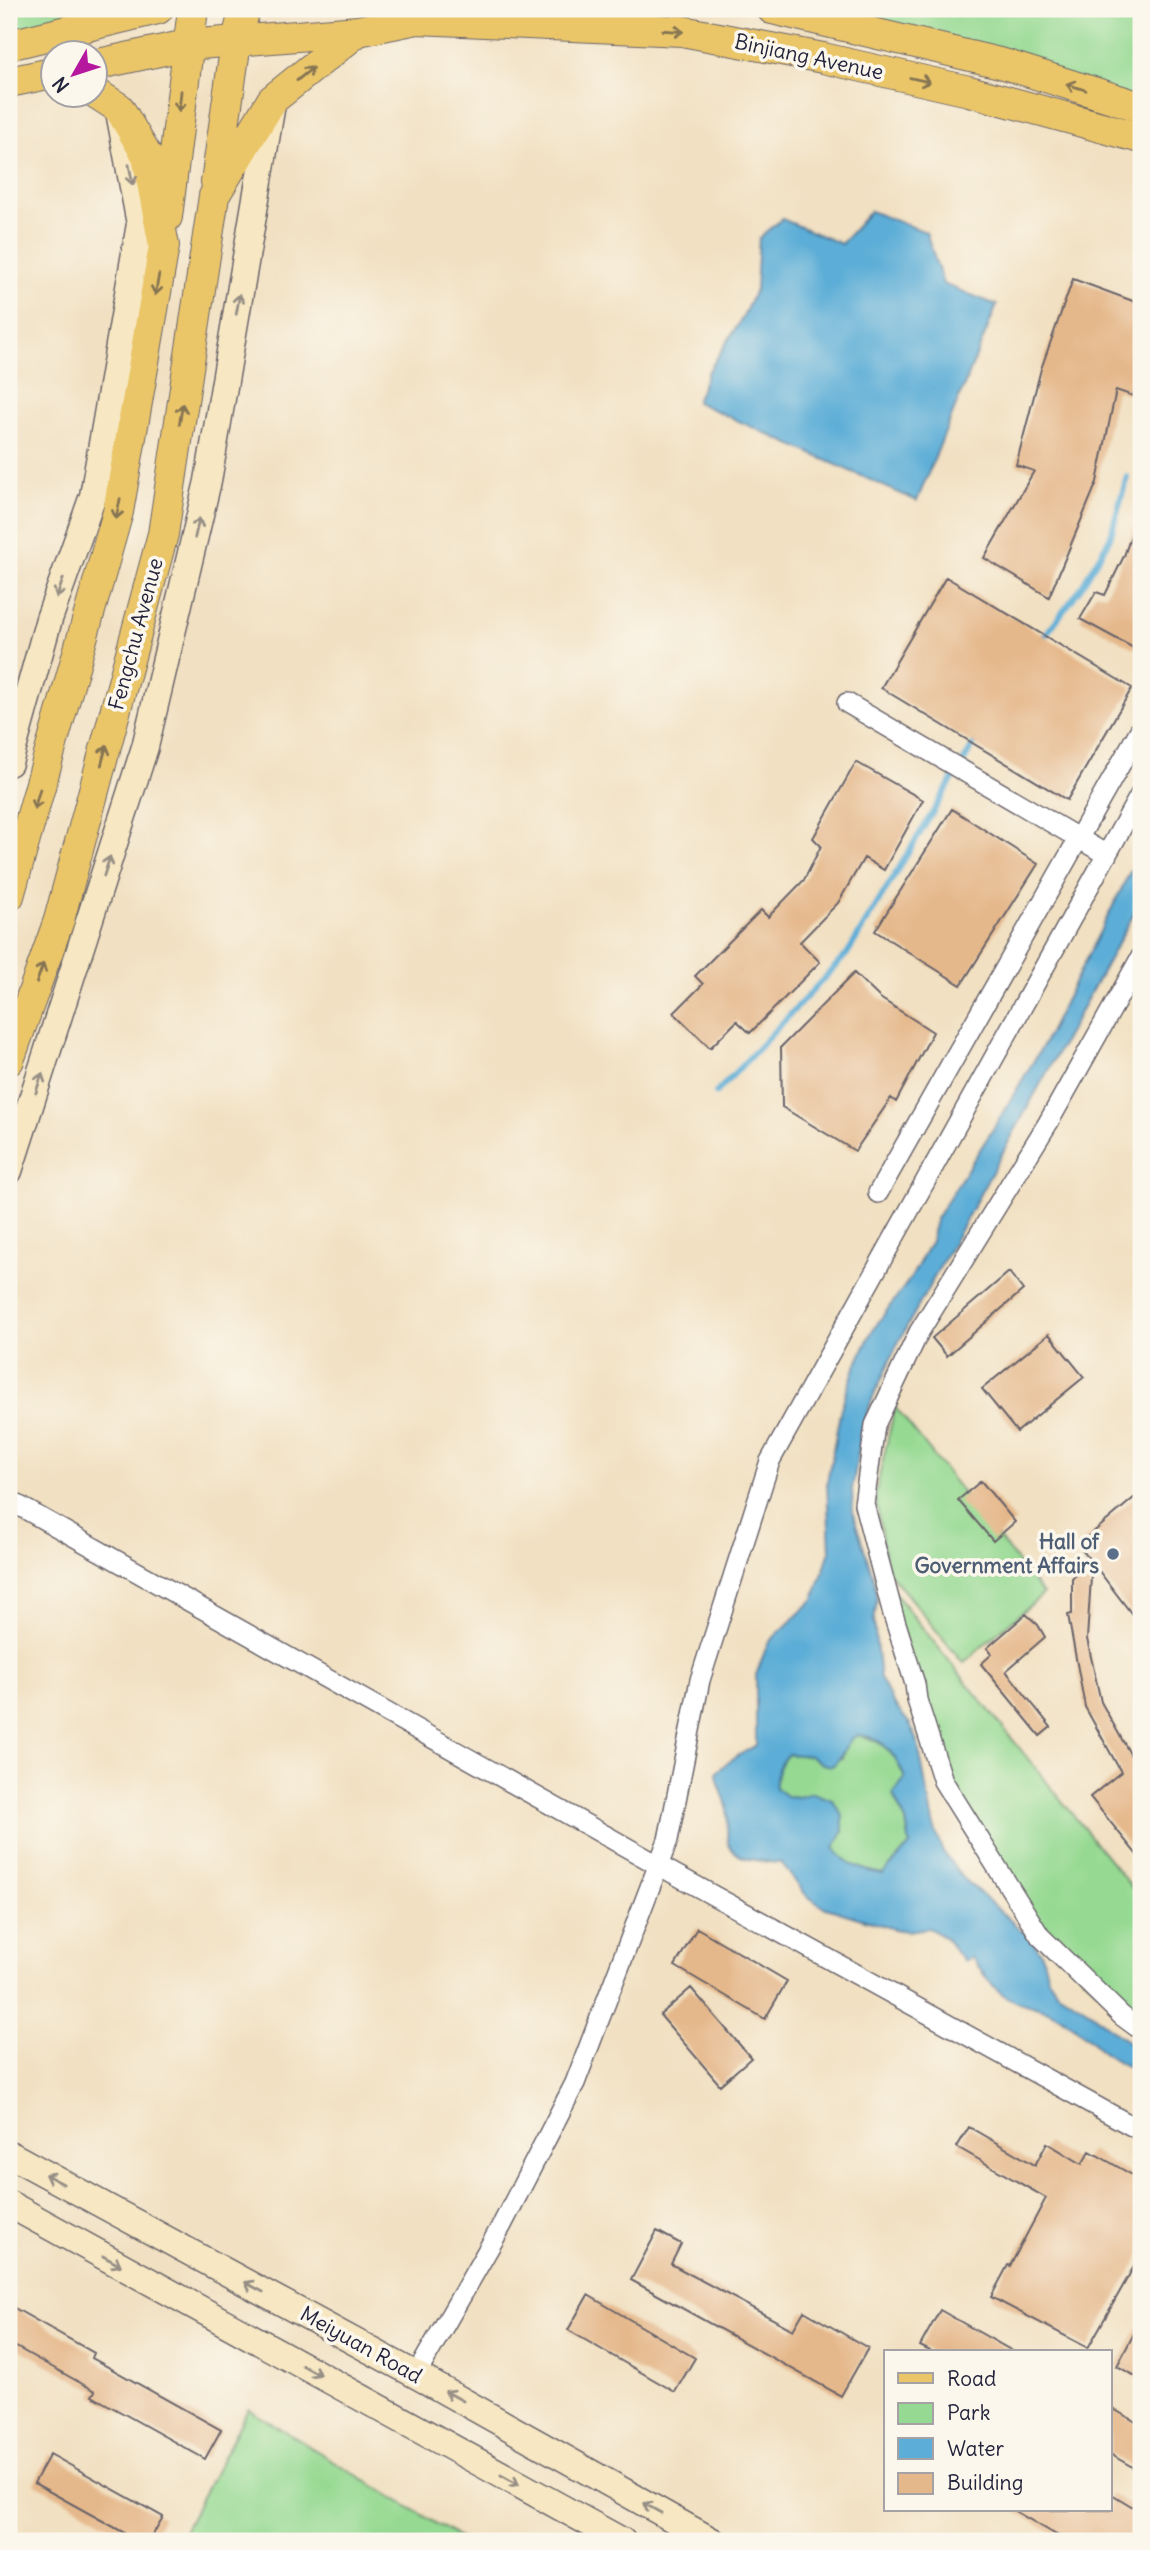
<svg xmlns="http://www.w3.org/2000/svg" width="1150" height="2550" viewBox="0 0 1150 2550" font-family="Delius,sans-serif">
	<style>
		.green { fill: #95d992; stroke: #5c7e66; stroke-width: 2 }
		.water { fill: #5cadd7; stroke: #3f6889; stroke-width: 2; fill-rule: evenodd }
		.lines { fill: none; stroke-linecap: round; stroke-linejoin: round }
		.stream { stroke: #5cadd7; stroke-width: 6 }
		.building { fill: #e5b88b }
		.street-casing { stroke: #6a646a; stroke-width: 22 }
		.secondary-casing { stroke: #6a646a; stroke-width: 29 }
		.primary-casing { stroke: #6a646a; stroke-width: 32 }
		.street { stroke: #fff; stroke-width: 19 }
		.secondary { stroke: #f7e8c3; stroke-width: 26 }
		.primary { stroke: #ebc669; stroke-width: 30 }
		.oneway { stroke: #867452 }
		.oneway2 { stroke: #978f86 }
		.service-dot { fill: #5c6f8a; stroke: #fbf7ec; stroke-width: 2.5 }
		.labels { text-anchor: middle; stroke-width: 7; stroke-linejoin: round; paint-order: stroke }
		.street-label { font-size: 21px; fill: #22223b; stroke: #fbf7ec }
		.service-label { font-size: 21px; font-weight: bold; fill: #4e5e75; stroke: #fbf7ec; text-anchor: end }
	</style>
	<rect width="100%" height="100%" fill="#fbf7ec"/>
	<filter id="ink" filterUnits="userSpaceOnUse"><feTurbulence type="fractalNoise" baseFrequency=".0143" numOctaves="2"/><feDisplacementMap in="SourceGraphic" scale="14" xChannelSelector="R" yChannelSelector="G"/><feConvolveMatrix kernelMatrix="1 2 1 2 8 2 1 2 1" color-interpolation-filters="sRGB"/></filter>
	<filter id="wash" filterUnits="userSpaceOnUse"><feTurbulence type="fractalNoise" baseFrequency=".00686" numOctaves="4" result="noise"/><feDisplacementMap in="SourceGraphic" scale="28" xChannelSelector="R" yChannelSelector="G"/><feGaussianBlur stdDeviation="1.57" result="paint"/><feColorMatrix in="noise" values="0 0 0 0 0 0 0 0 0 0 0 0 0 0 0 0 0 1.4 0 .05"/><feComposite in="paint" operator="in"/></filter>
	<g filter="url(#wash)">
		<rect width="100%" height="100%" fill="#f1e0c1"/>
		<path class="green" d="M9 9H158L9 45Z
			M772 9H1141V107Z
			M895 1407 1043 1594 963 1663 887 1570 875 1495Z
			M884 1580 1141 1899V2030L1040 1936 943 1781Z
			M857 1735C884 1740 894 1753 905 1778L893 1795 906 1821 910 1845 883 1874C864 1871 846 1865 834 1848L843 1831V1816L832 1800 813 1793 799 1797 786 1796 776 1788C775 1773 778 1765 788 1754L811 1756 822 1764 842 1758 847 1741Z
			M248 2409 465 2541H179Z"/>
		<path class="water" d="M870 211 926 232 943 284 997 305 917 501 696 402 708 372 743 317 756 288 759 238 782 219 841 244Z
			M1141 850V901L898 1343 871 1402 863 1427 852 1489 853 1514 874 1579 877 1599 874 1622 880 1678 892 1702 910 1724 917 1739 933 1823 942 1850 961 1876 1031 1939 1042 1954 1048 1978 1058 1992 1092 2013 1117 2034 1141 2050V2070C1104 2064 1088 2031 1057 2015 1042 2006 1022 2006 1007 1997 992 1988 981 1970 971 1957L964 1961 946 1939 929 1928 907 1931 894 1929 823 1907 806 1895 781 1863C766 1861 732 1862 728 1841 726 1831 729 1819 727 1808 725 1795 717 1786 717 1772L729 1761 756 1745V1675L768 1643 814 1599 830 1551 827 1482 841 1408 854 1370 872 1331 912 1276 931 1241 936 1219 945 1204 993 1129 1042 1047ZM857 1735C862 1736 871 1736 875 1739 890 1746 899 1764 905 1778L893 1795 906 1821 910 1845 883 1874C864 1871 846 1865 834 1848L843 1831V1816L832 1800 813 1793 799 1797 786 1796 776 1788C775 1773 778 1765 788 1754L811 1756 822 1764 832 1766C846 1755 842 1744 857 1735Z"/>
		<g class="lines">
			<path class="stream" d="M1040 642 1080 589 1110 538 1127 477
				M716 1093 847 954 977 739"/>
		</g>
		<g id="blocks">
			<path class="building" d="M1073 279 1141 304V371L1133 396 1116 390 1097 482 1049 597 984 558 1034 471 1016 465 1041 369Z
				M1138 515H1141V602L1135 614 1141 617V652L1080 619 1096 592 1105 595 1124 556Z
				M946 577 1132 688 1067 800 881 688Z
				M856 762 923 800 884 870 864 858 838 903 800 942 820 962 750 1033 737 1021 710 1048 674 1013 703 984 695 976 761 910 768 917 804 880 821 846 813 838Z
				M952 809 1038 864 961 985 875 931Z
				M854 973 880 998 933 1032 896 1102 891 1098 855 1151 782 1107 781 1047Z
				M1009 1272 1023 1290 947 1356 932 1338Z
				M1049 1334 1084 1377 1017 1432 982 1389Z
				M981 1481 1015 1522 993 1541 958 1500Z
				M1141 1492V1626L1092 1562 1087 1639 1101 1702 1134 1761 1141 1755V1860L1090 1797 1121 1772 1085 1707 1068 1615 1072 1614V1578L1092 1562 1078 1545Z
				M1026 1614 1038 1625 1045 1637 1006 1671 1051 1727 1040 1736 981 1664 992 1654 987 1648Z
				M697 1928 787 1981 765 2019 675 1966Z
				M691 1988 751 2058 720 2085 660 2015Z
				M969 2127 1035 2165 1047 2143 1082 2164 1090 2151 1141 2180V2254L1088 2348 991 2297 1008 2265 1010 2266 1046 2198 957 2147Z
				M657 2231 681 2244 671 2264 793 2330 804 2311 868 2348 841 2396 631 2280Z
				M588 2295 695 2358 675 2392 568 2330Z
				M9 2305 94 2353 92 2358 221 2430 205 2459 92 2396 95 2391 9 2343Z
				M940 2310 1014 2352H932L920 2346Z
				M1141 2320V2379L1117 2366Z
				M1110 2407 1141 2425V2472L1110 2454Z
				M50 2454 163 2517 149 2541H139L34 2483Z
				M1110 2493 1141 2512V2541H1067L1013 2510H1110Z"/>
		</g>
	</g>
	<g filter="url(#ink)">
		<use href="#blocks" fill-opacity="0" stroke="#6a646a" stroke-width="2"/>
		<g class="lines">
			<defs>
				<path id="street" d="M847 703 1107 855
					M1141 957 1048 1123 919 1332 875 1425 864 1504 893 1614 915 1684 917 1700 943 1781 1040 1936 1122 2016 1141 2030
					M878 1193 1141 728
					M9 1500 658 1865 1141 2131
					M416 2375 502 2225 575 2083 668 1840 700 1680 770 1461 1141 793"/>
				<path id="secondary" d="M9 763 49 619 93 496 140 224 120 117
					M9 1171 145 747 208 481 272 104
					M9 2154 416 2375 712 2541
					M9 2204 622 2541"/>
				<path id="primary" d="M772 9 1004 64 1141 107
					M9 45 158 9
					M94 65 187 45 358 31 417 19 682 31 823 58 969 91 1141 138
					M9 82 52 73
					M216 182 236 42 245 9
					M167 217 193 9
					M9 896 118 512 164 246 147 156 119 108 94 92
					M9 1060 59 920 163 534 214 196 272 100 358 31"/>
			</defs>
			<use href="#street" class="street-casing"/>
			<use href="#secondary" class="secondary-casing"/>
			<use href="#primary" class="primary-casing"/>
			<use href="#street" class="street"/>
			<use href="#secondary" class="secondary"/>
			<use href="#primary" class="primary"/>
		</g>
		<defs><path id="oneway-shaft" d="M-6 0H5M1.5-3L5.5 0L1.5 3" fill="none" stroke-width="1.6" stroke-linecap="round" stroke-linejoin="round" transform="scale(1.75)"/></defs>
		<g class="oneway">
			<use href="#oneway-shaft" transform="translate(673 31) rotate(4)"/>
			<use href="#oneway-shaft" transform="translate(305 74) rotate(-39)"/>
			<use href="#oneway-shaft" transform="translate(920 80) rotate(13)"/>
			<use href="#oneway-shaft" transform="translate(1076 87) rotate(-162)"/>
			<use href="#oneway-shaft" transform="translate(180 101) rotate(96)"/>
			<use href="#oneway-shaft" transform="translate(157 285) rotate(100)"/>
			<use href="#oneway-shaft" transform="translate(181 414) rotate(-81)"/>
			<use href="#oneway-shaft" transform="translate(118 509) rotate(102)"/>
			<use href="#oneway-shaft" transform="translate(104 755) rotate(-75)"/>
			<use href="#oneway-shaft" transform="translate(37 799) rotate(106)"/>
			<use href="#oneway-shaft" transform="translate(40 973) rotate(-70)"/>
		</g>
		<g class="oneway2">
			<use href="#oneway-shaft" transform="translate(131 175) rotate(79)"/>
			<use href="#oneway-shaft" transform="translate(238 304) rotate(-80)"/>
			<use href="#oneway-shaft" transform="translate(197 528) rotate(-77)"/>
			<use href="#oneway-shaft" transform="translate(60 588) rotate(109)"/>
			<use href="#oneway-shaft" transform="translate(107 866) rotate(-72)"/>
			<use href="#oneway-shaft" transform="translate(39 1083) rotate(-72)"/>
			<use href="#oneway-shaft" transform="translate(54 2179) rotate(-152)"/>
			<use href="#oneway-shaft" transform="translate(112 2261) rotate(29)"/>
			<use href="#oneway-shaft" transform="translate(254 2287) rotate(-152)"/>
			<use href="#oneway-shaft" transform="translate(311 2370) rotate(29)"/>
			<use href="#oneway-shaft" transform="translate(454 2396) rotate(-151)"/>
			<use href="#oneway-shaft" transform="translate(510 2480) rotate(29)"/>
			<use href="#oneway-shaft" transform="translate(652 2508) rotate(-151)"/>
		</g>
	</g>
	<circle class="service-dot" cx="1113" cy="1554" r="7"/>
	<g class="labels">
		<g class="street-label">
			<text transform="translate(809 57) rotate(12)" y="7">Binjiang Avenue</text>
			<text transform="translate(136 634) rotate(-75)" y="7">Fengchu Avenue</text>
			<text transform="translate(361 2345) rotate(29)" y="7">Meiyuan Road</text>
		</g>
		<g class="service-label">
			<text x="1099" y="1549">Hall of<tspan x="1099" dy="24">Government Affairs</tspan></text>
		</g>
	</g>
	<rect width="1150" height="2550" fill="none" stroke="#fbf7ec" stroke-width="35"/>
	<rect x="884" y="2350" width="228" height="161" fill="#fbf7ec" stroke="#a4a2a5" stroke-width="2"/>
	<rect x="898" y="2373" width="35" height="10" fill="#ebc669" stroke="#a4a2a5" stroke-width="2"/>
	<text x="947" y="2386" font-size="21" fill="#22223b">Road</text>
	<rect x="898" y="2403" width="35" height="21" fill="#95d992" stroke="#a4a2a5" stroke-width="2"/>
	<text x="947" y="2420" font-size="21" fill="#22223b">Park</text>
	<rect x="898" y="2438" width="35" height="21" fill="#5cadd7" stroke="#a4a2a5" stroke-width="2"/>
	<text x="947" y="2456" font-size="21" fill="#22223b">Water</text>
	<rect x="898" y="2473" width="35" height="21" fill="#e5b88b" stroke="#a4a2a5" stroke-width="2"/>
	<text x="947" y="2490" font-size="21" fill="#22223b">Building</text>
	<g transform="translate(74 74) rotate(231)"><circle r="33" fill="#fbf7ec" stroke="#a4a2a5" stroke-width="2"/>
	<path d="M0-5L12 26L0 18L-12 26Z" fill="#b5179e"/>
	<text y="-10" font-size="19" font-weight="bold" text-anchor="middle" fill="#22223b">N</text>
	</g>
</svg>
